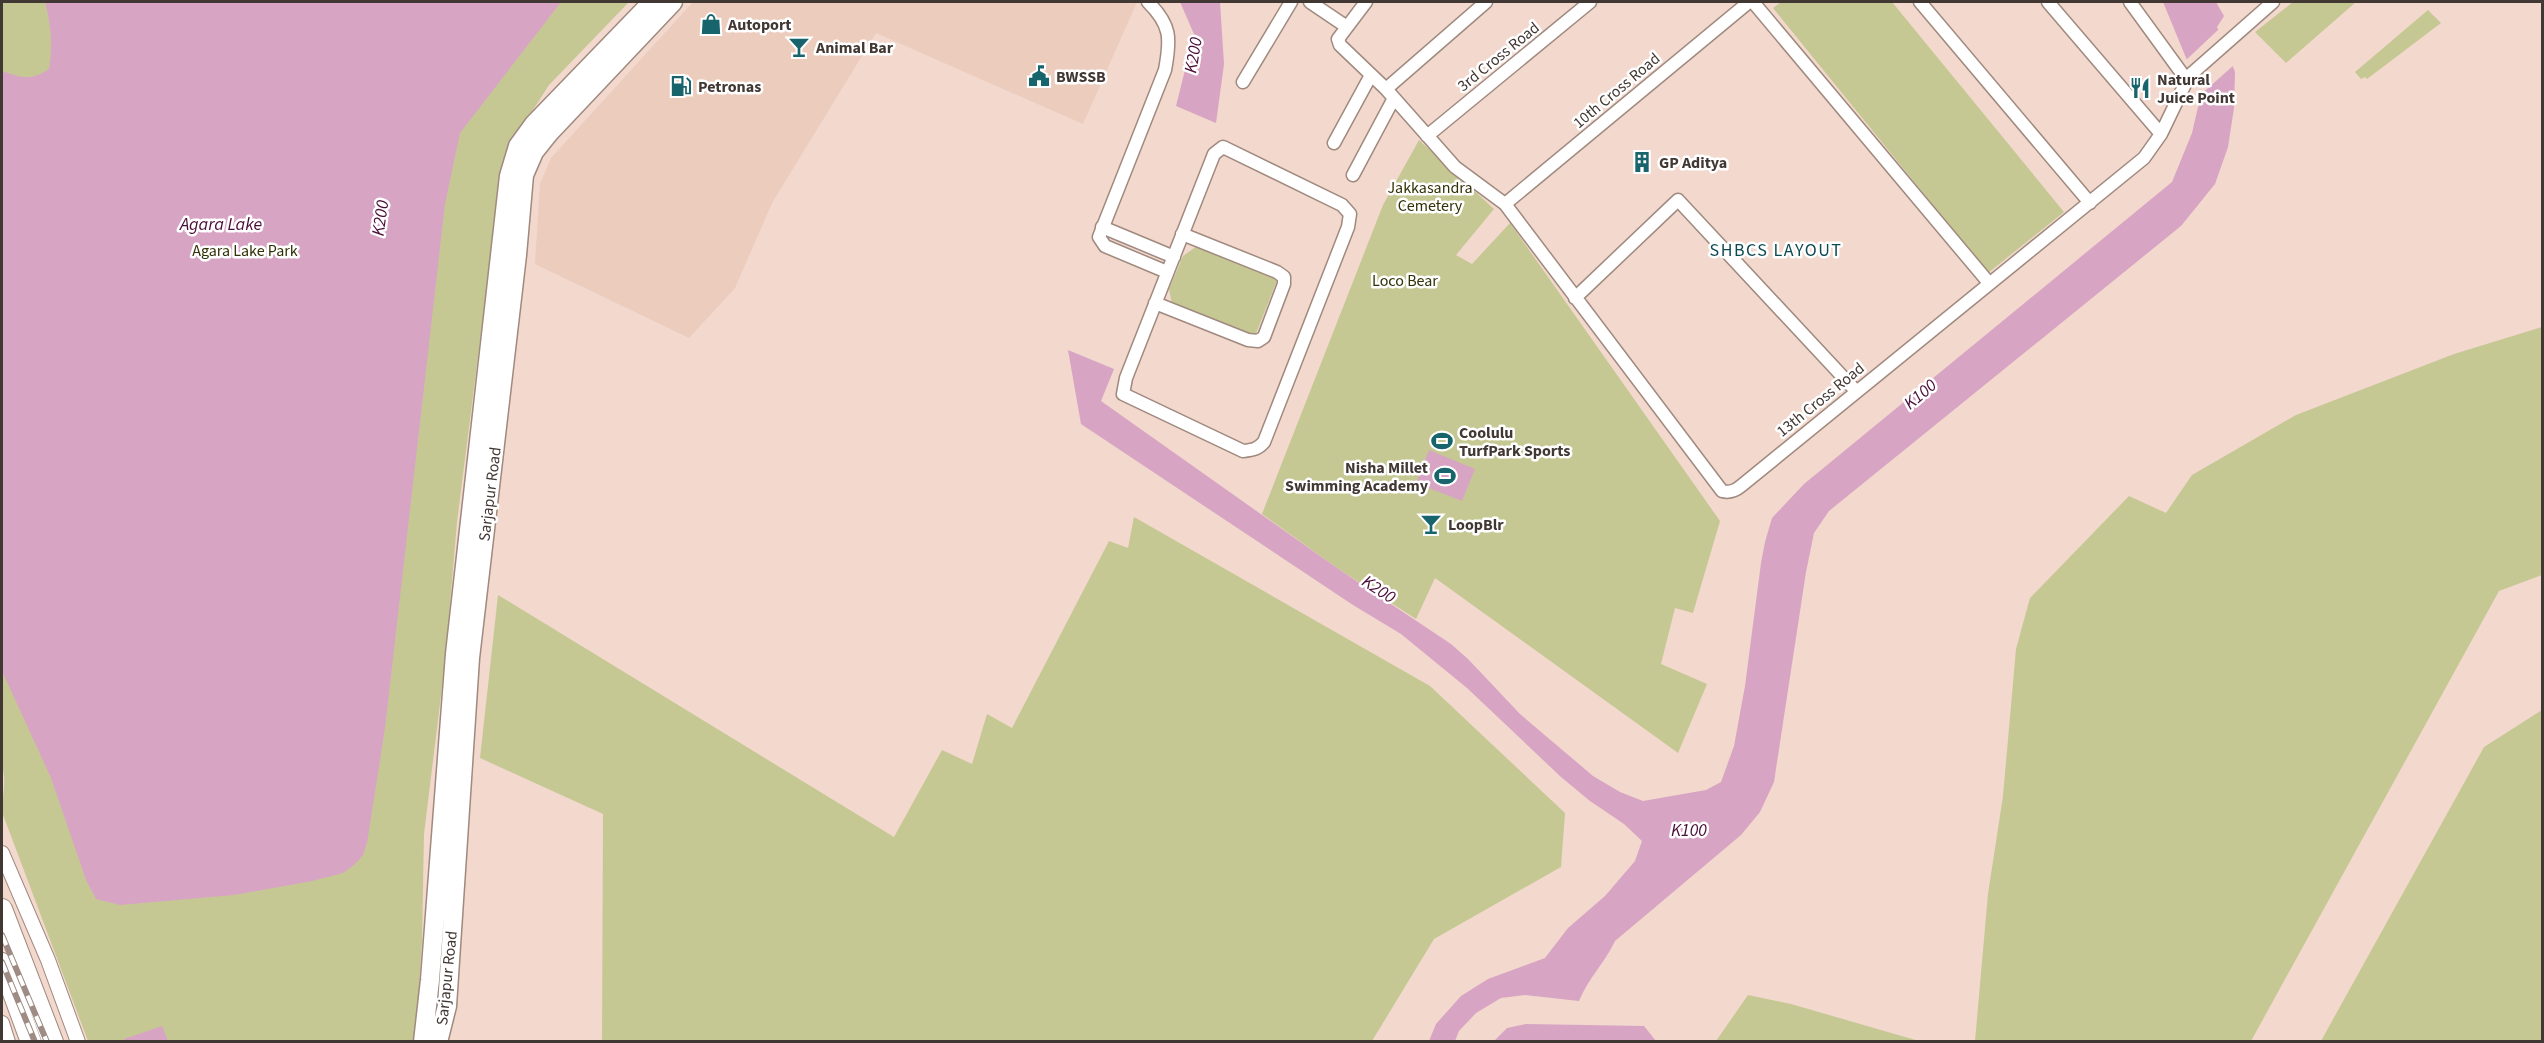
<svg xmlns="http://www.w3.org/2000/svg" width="2544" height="1043" viewBox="0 0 2544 1043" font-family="'Source Sans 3',sans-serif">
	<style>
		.built { fill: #ecccbd }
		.green { fill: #c6c894 }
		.water { fill: #d8a4c3 }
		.pier { fill: #f2d8cd }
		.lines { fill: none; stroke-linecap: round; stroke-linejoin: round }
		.minor-casing { stroke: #a0897e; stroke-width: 15 }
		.tertiary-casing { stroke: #a0897e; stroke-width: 16 }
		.primary-casing { stroke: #a0897e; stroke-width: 21 }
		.trunk-casing { stroke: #a0897e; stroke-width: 22 }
		.minor { stroke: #fff; stroke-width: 12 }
		.tertiary { stroke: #fff; stroke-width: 14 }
		.primary { stroke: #fff; stroke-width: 18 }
		.trunk { stroke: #fff; stroke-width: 20 }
		.rail-casing { stroke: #9e8b84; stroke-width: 6 }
		.rail { stroke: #fff; stroke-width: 4; stroke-dasharray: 11; stroke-linecap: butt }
		.labels { text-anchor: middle; stroke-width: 5; stroke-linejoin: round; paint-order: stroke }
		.poi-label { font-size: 16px; font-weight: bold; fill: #413733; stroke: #fff; text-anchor: start }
		.street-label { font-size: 16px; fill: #413733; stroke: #fff }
		.park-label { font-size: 16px; fill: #313105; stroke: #fff }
		.water-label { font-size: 18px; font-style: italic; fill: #4a0d38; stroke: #fff }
		.neighbourhood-label { font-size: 18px; letter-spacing: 1.5px; fill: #0b4a51; stroke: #fff }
	</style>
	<rect width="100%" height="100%" fill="#f2d8cd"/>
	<path class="built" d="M693 2H1137L1083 124 876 33 772 203 735 288 689 338 535 264 540 184 551 158Z"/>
	<path class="green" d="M2 2H629L549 85 515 138 501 175 457 522 445 663 424 834 422 941 416 1033 413 1041H88L2 812C2 795 7 782 2 766Z
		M1781 2H1892L2064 212 1988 273 1773 8Z
		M2293 2H2356L2286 63 2255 32Z
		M2428 10 2441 23 2367 79 2365 77 2361 79 2355 72Z
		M1419 140 1494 209 1456 255 1472 264 1510 223 1720 521 1693 613 1675 608 1661 664 1707 684 1678 753 1435 578 1416 619 1337 568 1262 514 1383 205Z
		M1200 244 1278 278 1255 336 1172 304 1169 289 1183 256Z
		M2542 327V575L2499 591 2251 1041H1975L1988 894 2003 796 2016 649 2030 598 2129 496 2166 513 2192 475 2296 415 2454 354Z
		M1134 517 1430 686 1565 813 1561 867 1434 939 1372 1041H602L603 814 480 758 498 595 894 837 942 750 972 764 987 714 1012 728 1109 541 1128 548Z
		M2542 710V1041H2321L2484 747Z
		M1748 995 1791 1004 1919 1041H1716Z"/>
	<path class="water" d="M45 2H561L460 133 445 204 385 728 367 843 363 855 354 865 343 873 312 881 234 895 120 905 96 899 86 880 51 778 2 671V71C22 78 31 81 49 69 53 47 51 24 45 2Z
		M1180 2H1220L1224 64 1216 123 1176 106 1194 34Z
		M2163 2H2216L2224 16 2217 27 2235 72 2234 108 2228 147 2215 184 2181 226 1829 511 1814 533 1806 572 1774 782 1760 812 1741 835 1615 941C1604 964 1589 977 1579 1001L1525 995 1501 998 1476 1013 1459 1031 1455 1041H1429L1436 1024 1461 996 1488 979 1545 958 1568 928 1605 896 1635 861 1642 841 1624 824 1590 801 1561 777 1467 688 1401 634 1353 605 1081 424 1068 350 1114 369 1101 401 1337 568 1451 644 1468 659 1520 714 1593 776 1620 792 1643 801 1706 790 1721 782 1734 746 1745 686 1761 563 1765 542 1772 518 1804 484 2172 182 2192 133 2201 94Z
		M1429 450 1475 469 1462 501 1416 483Z
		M1526 1024 1644 1026 1656 1041H1494L1507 1028Z
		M162 1026 168 1041H125L124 1039Z"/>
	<path class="pier" d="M2219 29 2234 65 2198 97 2185 61Z"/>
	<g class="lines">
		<defs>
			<path id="minor" d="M1148 2C1171 25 1171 38 1165 70L1099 237 1105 246 1167 272
				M1310 2 1347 27
				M1366 2 1338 39 1340 45 1386 89 1455 167 1505 204 1722 491C1730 493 1735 491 1741 486L2144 158 2161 134 2189 76 2273 2
				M1753 2 1989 283
				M1920 2 2090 203
				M2048 2 2161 134
				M2130 2 2186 79
				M1243 82 1291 2
				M1386 89 1486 2
				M1427 136 1590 2
				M1334 143 1371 75
				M1223 147 1342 205 1350 214 1348 227 1264 442C1258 449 1253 450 1243 451L1123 394 1126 378 1214 154Z
				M1353 175 1394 98
				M1505 204 1749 2
				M1102 227 1174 257
				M1575 298 1678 200 1856 391
				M1155 303 1248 340 1258 341 1264 337 1284 284V277L1277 272 1182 234"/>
			<path id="tertiary" d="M2 853 48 960 78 1042
				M2 1023 8 1042"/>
			<path id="primary" d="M423 1042 430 980 455 654 509 176 518 146 534 124 652 2
				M438 1042 447 1006 470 658 517 255 524 175 534 152 550 132 673 2"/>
			<path id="trunk" d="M2 909 53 1042
				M2 963 31 1042"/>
		</defs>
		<use href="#minor" class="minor-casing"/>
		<use href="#tertiary" class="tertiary-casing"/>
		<use href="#primary" class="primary-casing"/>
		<use href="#trunk" class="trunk-casing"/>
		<use href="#minor" class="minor"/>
		<use href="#tertiary" class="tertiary"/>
		<use href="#primary" class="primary"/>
		<use href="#trunk" class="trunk"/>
		<defs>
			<path id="rail" d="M2 935 47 1042
				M2 962 35 1042"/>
		</defs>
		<use href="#rail" class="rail-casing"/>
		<use href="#rail" class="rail"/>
	</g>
	<defs>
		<symbol id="shop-bare" viewBox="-9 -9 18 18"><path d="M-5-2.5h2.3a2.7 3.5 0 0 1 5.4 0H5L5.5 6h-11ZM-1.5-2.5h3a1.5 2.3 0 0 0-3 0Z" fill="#17646c" stroke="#fff" stroke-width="2.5" paint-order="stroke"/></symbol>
		<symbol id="bar-bare" viewBox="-9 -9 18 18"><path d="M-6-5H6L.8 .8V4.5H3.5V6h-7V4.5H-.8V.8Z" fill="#17646c" stroke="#fff" stroke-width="2.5" paint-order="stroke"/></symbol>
		<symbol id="civic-bare" viewBox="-9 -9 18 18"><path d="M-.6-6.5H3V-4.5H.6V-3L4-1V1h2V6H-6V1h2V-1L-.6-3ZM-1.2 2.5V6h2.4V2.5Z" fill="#17646c" stroke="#fff" stroke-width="2.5" paint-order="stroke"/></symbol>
		<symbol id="fuel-bare" viewBox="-9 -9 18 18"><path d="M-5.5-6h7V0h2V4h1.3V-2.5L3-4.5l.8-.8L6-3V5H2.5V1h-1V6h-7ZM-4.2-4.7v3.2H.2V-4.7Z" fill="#17646c" stroke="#fff" stroke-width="2.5" paint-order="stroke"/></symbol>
		<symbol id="restaurant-bare" viewBox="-9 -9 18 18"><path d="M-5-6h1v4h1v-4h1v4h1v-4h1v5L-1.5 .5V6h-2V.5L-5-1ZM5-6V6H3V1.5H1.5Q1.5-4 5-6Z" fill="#17646c" stroke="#fff" stroke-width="2.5" paint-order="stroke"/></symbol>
		<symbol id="building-bare" viewBox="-9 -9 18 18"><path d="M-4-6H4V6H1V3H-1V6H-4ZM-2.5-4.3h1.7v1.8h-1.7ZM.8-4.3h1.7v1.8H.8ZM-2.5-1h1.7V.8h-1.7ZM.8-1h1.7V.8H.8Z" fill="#17646c" stroke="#fff" stroke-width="2.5" paint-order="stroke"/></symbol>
		<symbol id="stadium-bare" viewBox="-9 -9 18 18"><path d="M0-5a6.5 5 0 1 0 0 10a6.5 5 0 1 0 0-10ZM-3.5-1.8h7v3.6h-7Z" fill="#17646c" stroke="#fff" stroke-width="2.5" paint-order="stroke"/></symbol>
	</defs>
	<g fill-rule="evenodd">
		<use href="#shop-bare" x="696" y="9" width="30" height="30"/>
		<use href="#bar-bare" x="784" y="32" width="30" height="30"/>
		<use href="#civic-bare" x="1024" y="61" width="30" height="30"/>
		<use href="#fuel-bare" x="666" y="71" width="30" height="30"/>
		<use href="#restaurant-bare" x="2125" y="73" width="30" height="30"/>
		<use href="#building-bare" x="1627" y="147" width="30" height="30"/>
		<use href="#stadium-bare" x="1427" y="426" width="30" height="30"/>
		<use href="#stadium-bare" x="1430" y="461" width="30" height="30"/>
		<use href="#bar-bare" x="1416" y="509" width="30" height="30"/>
	</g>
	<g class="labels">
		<g class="poi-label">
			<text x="728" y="30">Autoport</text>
			<text x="816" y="53">Animal Bar</text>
			<text x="1056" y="82">BWSSB</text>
			<text x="2157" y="85">Natural<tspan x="2157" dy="18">Juice Point</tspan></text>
			<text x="698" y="92">Petronas</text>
			<text x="1659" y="168">GP Aditya</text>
			<text x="1459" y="438">Coolulu<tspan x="1459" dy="18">TurfPark Sports</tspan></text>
			<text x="1428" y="473" text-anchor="end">Nisha Millet<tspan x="1428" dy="18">Swimming Academy</tspan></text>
			<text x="1448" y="530">LoopBlr</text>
		</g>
		<g class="street-label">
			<text transform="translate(1498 56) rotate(-39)" y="6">3rd Cross Road</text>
			<text transform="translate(1616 90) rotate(-40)" y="6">10th Cross Road</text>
			<text transform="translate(1820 399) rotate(-39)" y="6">13th Cross Road</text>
			<text transform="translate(489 494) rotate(-83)" y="6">Sarjapur Road</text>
			<text transform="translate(446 978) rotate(-84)" y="6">Sarjapur Road</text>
		</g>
		<g class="park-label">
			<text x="1430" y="193">Jakkasandra<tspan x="1430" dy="18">Cemetery</tspan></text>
			<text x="245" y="256">Agara Lake Park</text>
			<text x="1405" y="286">Loco Bear</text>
		</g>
		<g class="water-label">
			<text transform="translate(1193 55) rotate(-81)" y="6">K200</text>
			<text transform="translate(380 218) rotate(-82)" y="6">K200</text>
			<text x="221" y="230">Agara Lake</text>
			<text transform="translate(1920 394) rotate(-40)" y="6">K100</text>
			<text transform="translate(1379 589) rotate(33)" y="6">K200</text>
			<text x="1689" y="836">K100</text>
		</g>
		<g class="neighbourhood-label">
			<text x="1776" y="256">SHBCS LAYOUT</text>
		</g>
	</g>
	<rect width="2544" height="1043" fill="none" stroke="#413733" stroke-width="6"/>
</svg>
